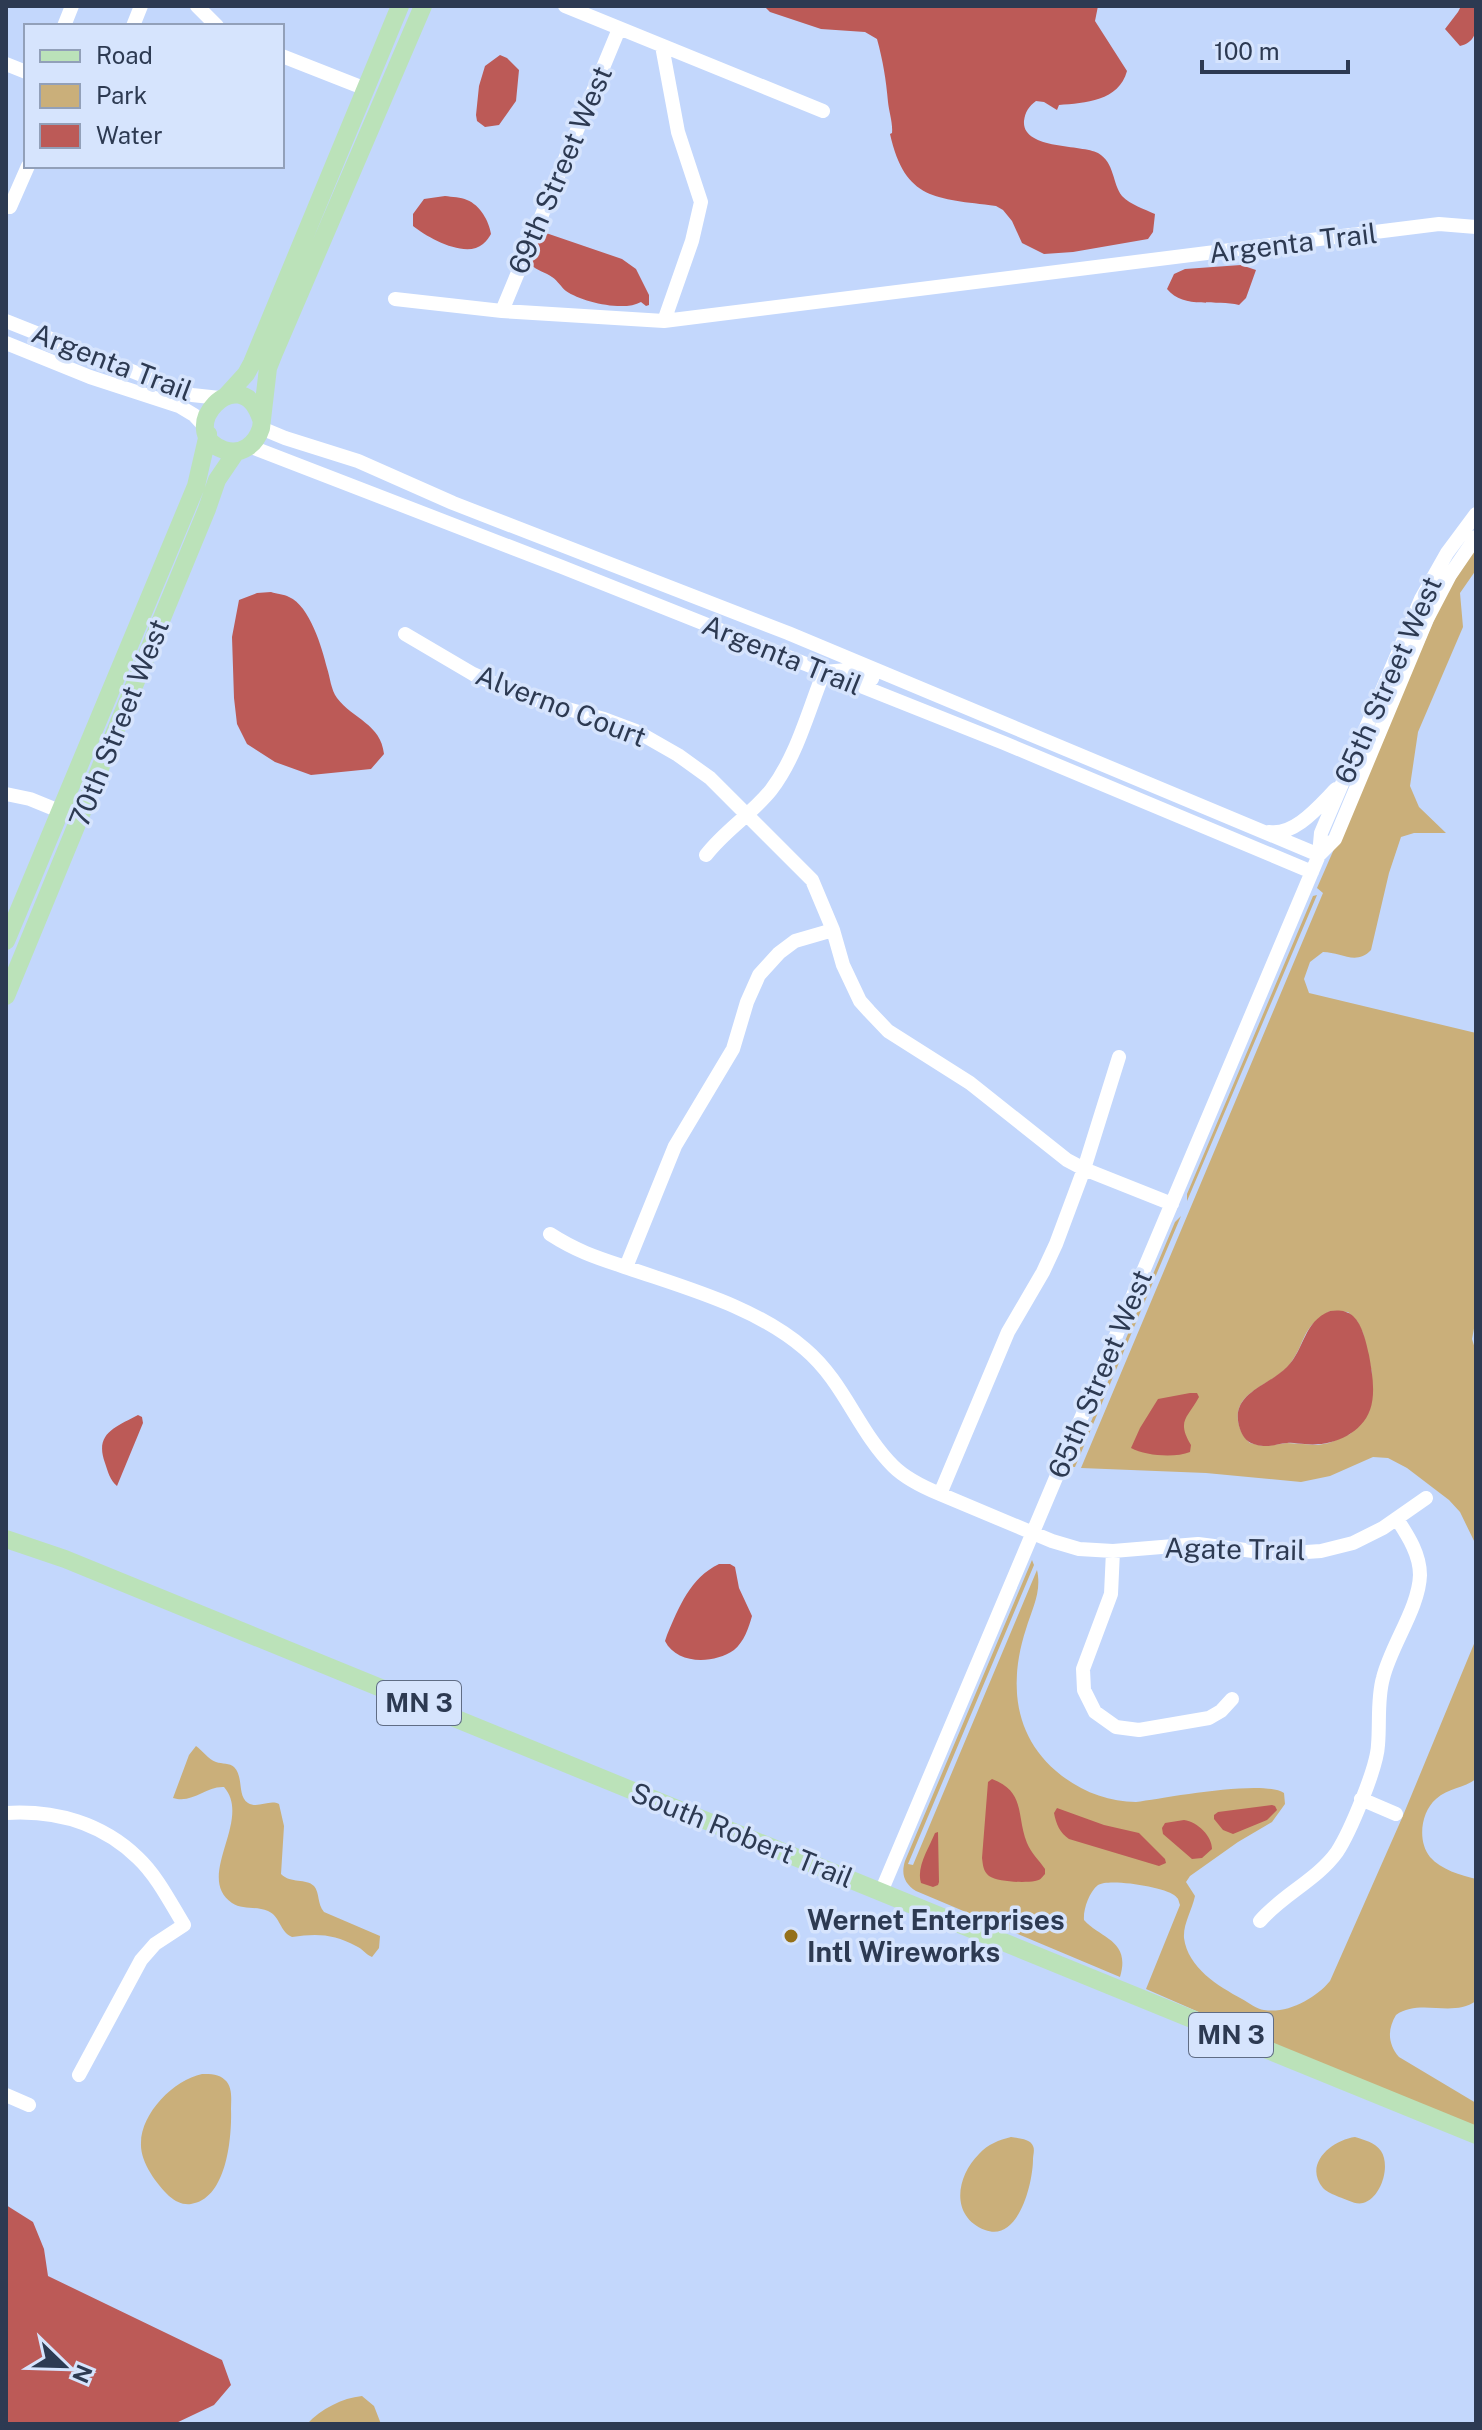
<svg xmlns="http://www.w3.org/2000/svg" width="1482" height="2430" viewBox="0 0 1482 2430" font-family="'Public Sans',sans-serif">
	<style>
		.green { fill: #caaf7a; fill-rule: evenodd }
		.water { fill: #bc5a57 }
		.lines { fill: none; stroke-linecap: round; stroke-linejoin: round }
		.minor { stroke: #fff; stroke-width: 14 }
		.major { stroke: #bbe2b9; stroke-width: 18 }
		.poi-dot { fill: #957019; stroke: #d6e4fd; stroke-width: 3 }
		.labels { text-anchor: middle; stroke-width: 7; stroke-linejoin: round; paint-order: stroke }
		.shield { fill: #d6e4fd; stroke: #606d85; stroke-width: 2 }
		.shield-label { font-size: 26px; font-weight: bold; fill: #2d3a52 }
		.street-label { font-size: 28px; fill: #2d3a52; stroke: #d6e4fd }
		.poi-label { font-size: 28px; font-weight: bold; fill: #2d3a52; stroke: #d6e4fd; text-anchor: start }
	</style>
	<rect width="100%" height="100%" fill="#c3d7fc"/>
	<path class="green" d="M1476 548V570L1460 593 1463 627 1418 732 1410 786 1419 807 1446 833H1414L1401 837 1389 873 1371 950C1356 966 1341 952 1323 952L1310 962 1304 979 1309 993 1476 1033V1318L1472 1339 1476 1352V1545L1460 1512 1449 1500 1407 1468 1388 1458 1373 1457 1330 1476 1301 1482 1206 1473 1081 1468 1323 893 1317 888 1438 611 1454 581ZM1330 1311 1348 1312 1357 1321 1363 1333 1372 1373V1398L1369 1412 1350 1434 1329 1443 1318 1445 1287 1443 1263 1446 1250 1443C1243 1437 1240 1430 1238 1421 1234 1390 1274 1385 1290 1364 1307 1341 1300 1328 1330 1311Z
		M1317 895 1187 1201V1194L1308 908 1313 896Z
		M1181 1216 1075 1467H1072L1175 1222Z
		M1032 1560 1034 1565 908 1864 913 1865 1037 1570C1042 1592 1032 1609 1026 1629 1009 1681 1013 1734 1056 1771 1078 1790 1107 1802 1136 1802 1165 1798 1263 1779 1284 1793L1285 1804 1272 1822 1238 1842 1190 1876 1186 1882 1195 1896C1192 1910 1183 1924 1184 1938 1188 1968 1218 1986 1242 1999 1249 2003 1257 2009 1264 2010 1288 2014 1316 1998 1330 1981L1402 1818 1476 1639V1779C1464 1788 1448 1788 1436 1799 1421 1812 1417 1841 1430 1857 1441 1870 1461 1875 1476 1879V2001C1452 2018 1420 1998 1396 2015 1387 2030 1388 2044 1399 2057L1476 2103V2126L1302 2057 1146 1989 1180 1905C1178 1899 1179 1899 1174 1895 1164 1887 1109 1878 1098 1885 1089 1892 1083 1910 1084 1920 1101 1939 1131 1940 1120 1977L916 1891C904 1883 901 1874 905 1861Z
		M196 1746C203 1751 208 1759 216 1762 222 1764 230 1763 234 1767 244 1777 237 1796 248 1803 258 1809 269 1799 279 1804L284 1826 281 1874C291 1884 306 1878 314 1886 320 1893 317 1904 324 1912L380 1936 379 1948 372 1957C365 1954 363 1949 356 1946 334 1934 317 1933 292 1937 279 1931 281 1917 268 1911 256 1906 242 1910 232 1903 194 1877 253 1820 224 1787 205 1786 193 1804 173 1798L189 1755Z
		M202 2074C211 2074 219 2074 225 2080 233 2087 231 2100 231 2109 232 2137 227 2199 191 2204 183 2205 176 2202 169 2196 156 2183 140 2162 141 2143 141 2113 174 2080 202 2074Z
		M1011 2137C1018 2138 1031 2139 1033 2146 1035 2150 1033 2155 1033 2159 1033 2182 1019 2243 985 2230 950 2216 956 2177 979 2154 988 2144 999 2140 1011 2137Z
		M1355 2137C1364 2140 1375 2142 1381 2151 1391 2166 1381 2198 1363 2203 1355 2205 1346 2199 1339 2197 1333 2194 1328 2193 1323 2188 1303 2164 1332 2140 1355 2137Z
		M362 2396 374 2406 381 2424H307C321 2409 342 2398 362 2396Z"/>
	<path class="water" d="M764 6H1098L1095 21 1127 71C1119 101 1085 103 1059 105L1057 110 1044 102 1036 101C1029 106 1025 112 1024 121 1022 150 1082 144 1098 153 1115 163 1112 183 1122 196 1131 205 1144 209 1155 214L1153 232 1148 239 1073 252 1044 254 1022 243 1012 221 1003 210 996 206C936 198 905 201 890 134L892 133C893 123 889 112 888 102 886 79 883 61 877 39L865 32 821 29 770 12Z
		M1461 6H1476C1476 24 1480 41 1460 46L1445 29 1458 12Z
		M500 55 507 58 519 70 516 101 499 125 485 127 477 121 476 115 479 86 485 66Z
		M445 196C452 197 461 197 467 200 480 205 489 221 491 234 489 237 487 241 483 244 466 259 428 238 413 226V214L424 199Z
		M546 233 622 259 636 269 649 295V305L646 306 641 302C624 312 582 302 566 291 561 287 558 281 552 277 545 272 537 271 530 264V254L541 235Z
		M1241 265 1256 270 1246 298 1239 305C1217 299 1184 310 1167 289L1174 274 1185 269Z
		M271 592C277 594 284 594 289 597 310 606 322 648 327 668 330 677 331 690 337 698 353 719 381 724 384 754L371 769 311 775 275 762 247 744 237 724 234 698 232 637 239 600 257 593Z
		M1330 1311C1338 1310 1346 1310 1353 1316 1363 1325 1366 1343 1369 1355 1372 1372 1376 1393 1370 1410 1361 1435 1330 1447 1305 1444 1299 1444 1293 1442 1287 1443 1276 1444 1268 1448 1257 1445 1248 1443 1243 1438 1240 1429 1228 1394 1267 1387 1287 1367 1305 1349 1303 1322 1330 1311Z
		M1190 1393H1197L1199 1397C1188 1418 1176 1420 1191 1445L1190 1452C1175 1458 1146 1456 1131 1448L1140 1428 1158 1399Z
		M138 1415 142 1417 143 1423 117 1486C110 1480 108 1472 105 1463 94 1433 116 1427 138 1415Z
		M719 1564H730L735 1567 739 1588 752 1616C749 1627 744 1642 734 1650 714 1664 677 1665 665 1641L667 1635C679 1607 690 1578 719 1564Z
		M992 1779C1026 1792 1016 1815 1027 1843 1031 1853 1039 1860 1045 1869V1874C1041 1878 1041 1880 1035 1881 1024 1883 998 1882 989 1876 983 1871 983 1865 982 1858L988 1782Z
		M1272 1805 1275 1806 1277 1810 1267 1820 1233 1834 1223 1830 1214 1819V1815L1218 1812Z
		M1057 1808 1104 1825 1139 1833 1165 1859 1166 1863 1159 1866 1069 1839C1060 1833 1056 1824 1054 1813Z
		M1184 1820C1198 1822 1212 1836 1212 1849L1202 1858 1192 1859 1163 1834 1162 1828 1165 1823Z
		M938 1832 939 1882 938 1885 933 1887 921 1883C916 1867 929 1848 935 1833Z
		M6 2205 33 2222 44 2249 48 2276 222 2360 231 2385 214 2405 174 2424H6Z"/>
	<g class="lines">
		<path class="minor" d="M197 6 217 26
			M565 6 823 111
			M64 26 72 6
			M133 26 141 6
			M662 46 678 132 701 202 692 241 664 321
			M282 56 366 89
			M6 64 26 72
			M10 207 28 166
			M395 299 502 311 664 321 1439 224 1476 227
			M502 311 619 29
			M6 321 192 395 220 398
			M6 343 90 377 179 406 194 415 206 428
			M261 428 285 438 358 461 453 503 788 633 1319 855
			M249 446 562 567 1004 743 1312 872
			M405 634 473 674 504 688 542 702 604 719 636 731 678 755 710 778 812 880 833 930 843 965 860 1001 869 1011 888 1031 970 1083 1067 1160 1084 1169 1172 1204
			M6 794 30 799 79 819
			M1269 832C1295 836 1319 806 1336 789
			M706 855C725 830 752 814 771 790 797 756 808 711 824 672L847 670 872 679
			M1319 855 1335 839 1427 619 1450 575 1476 537
			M550 1234C578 1252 598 1258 628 1268 689 1289 756 1307 805 1349 844 1382 858 1431 893 1466 906 1479 923 1487 940 1494L1008 1332 1043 1272 1056 1244 1084 1169 1119 1057
			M626 1267 675 1146 733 1049 747 1002 759 975 779 953 795 941 833 930
			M940 1494 1052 1541 1079 1549 1113 1551 1198 1544 1277 1554 1321 1551 1353 1543 1383 1528 1426 1498
			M1113 1551 1111 1594 1083 1669 1084 1690 1095 1712 1116 1727 1139 1730 1209 1718 1221 1711 1232 1699
			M1361 1799 1396 1814
			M6 1813C55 1810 102 1823 138 1858 157 1876 170 1902 184 1925L155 1944 141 1960 79 2075
			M881 1892 1319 855 1321 833 1421 599 1447 553 1476 514
			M1260 1921C1282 1895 1317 1880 1337 1852 1350 1832 1377 1768 1378 1745 1380 1723 1377 1699 1383 1678 1391 1645 1419 1608 1420 1575 1420 1554 1408 1536 1397 1519
			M6 2095 29 2105"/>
		<path class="major" d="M225 397 246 374 252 363 400 6
			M261 419C240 356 172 432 224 450 242 456 256 444 261 428L268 368 274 353 423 6
			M6 941 196 486 208 434
			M6 996 207 509 217 480 236 452
			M6 1539 65 1559 1476 2135"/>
	</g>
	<circle class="poi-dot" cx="791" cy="1936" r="8"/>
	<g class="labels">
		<g class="shield">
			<rect x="377" y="1681" width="84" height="44" rx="6"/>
			<rect x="1189" y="2013" width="84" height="44" rx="6"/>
		</g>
		<g class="shield-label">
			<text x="419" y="1712">MN 3</text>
			<text x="1231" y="2044">MN 3</text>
		</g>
		<g class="street-label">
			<text transform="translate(560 170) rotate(-67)" y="10">69th Street West</text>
			<text transform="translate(1293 243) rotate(-7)" y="10">Argenta Trail</text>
			<text transform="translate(112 362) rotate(21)" y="10">Argenta Trail</text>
			<text transform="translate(782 655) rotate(22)" y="10">Argenta Trail</text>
			<text transform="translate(1388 680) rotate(-66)" y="10">65th Street West</text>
			<text transform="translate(561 706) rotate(21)" y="10">Alverno Court</text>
			<text transform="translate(119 723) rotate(-68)" y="10">70th Street West</text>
			<text transform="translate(1100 1374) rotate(-67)" y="10">65th Street West</text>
			<text transform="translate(1235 1549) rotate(1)" y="10">Agate Trail</text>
			<text transform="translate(742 1835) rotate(22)" y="10">South Robert Trail</text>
		</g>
		<g class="poi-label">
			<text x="807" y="1930">Wernet Enterprises<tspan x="807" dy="32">Intl Wireworks</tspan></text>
		</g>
	</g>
	<rect width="1482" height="2430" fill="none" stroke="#2d3a52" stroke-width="16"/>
	<rect x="24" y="24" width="260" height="144" fill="#d6e4fd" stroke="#92a0b9" stroke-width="2"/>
	<rect x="40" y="50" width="40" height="12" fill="#bbe2b9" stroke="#92a0b9" stroke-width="2"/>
	<text x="96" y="64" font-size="24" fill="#2d3a52">Road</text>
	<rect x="40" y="84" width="40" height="24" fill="#caaf7a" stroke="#92a0b9" stroke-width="2"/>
	<text x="96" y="104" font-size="24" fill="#2d3a52">Park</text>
	<rect x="40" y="124" width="40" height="24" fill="#bc5a57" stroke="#92a0b9" stroke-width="2"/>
	<text x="96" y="144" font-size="24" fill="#2d3a52">Water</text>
	<g transform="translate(64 2366) rotate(113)" stroke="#d6e4fd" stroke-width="6" paint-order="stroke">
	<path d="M0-6L14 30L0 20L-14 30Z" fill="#2d3a52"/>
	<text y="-12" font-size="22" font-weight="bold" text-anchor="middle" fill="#2d3a52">N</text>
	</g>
	<path d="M1202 60v12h146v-12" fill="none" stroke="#2d3a52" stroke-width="4"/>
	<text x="1214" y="60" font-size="24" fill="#2d3a52" stroke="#d6e4fd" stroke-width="6" paint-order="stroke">100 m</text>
</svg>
